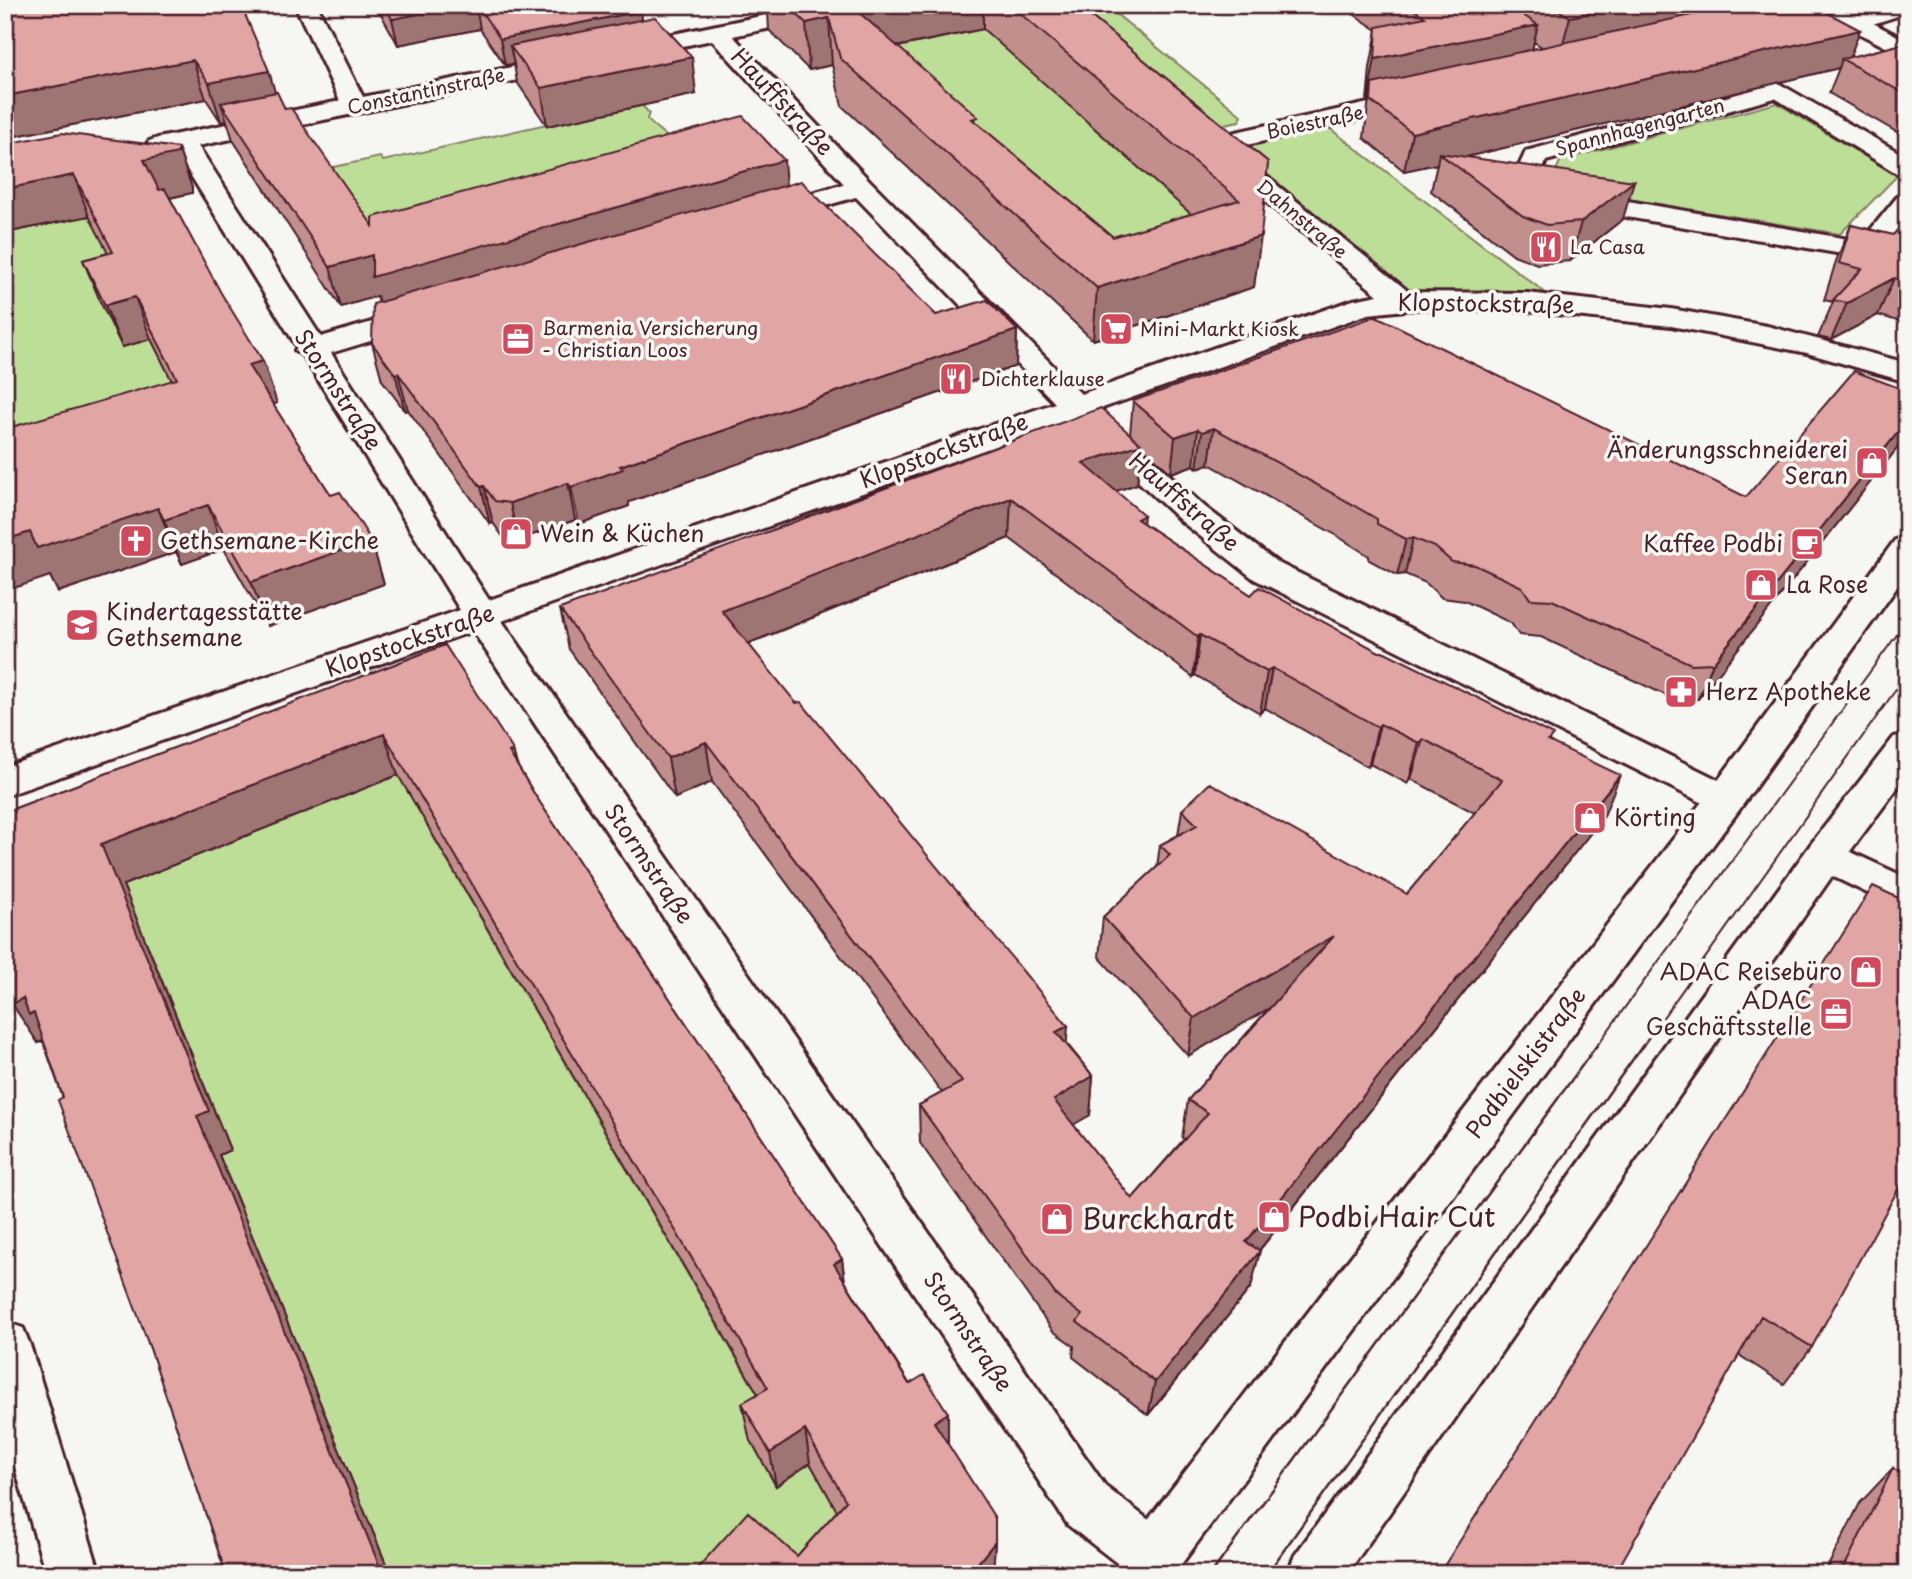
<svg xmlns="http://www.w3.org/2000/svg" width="1912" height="1579" viewBox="0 0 1912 1579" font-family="'Playpen Sans',sans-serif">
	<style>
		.green { fill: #bdde97; stroke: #847e61; stroke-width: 2 }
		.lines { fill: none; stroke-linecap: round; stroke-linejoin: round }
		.street-casing { stroke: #4a1f2b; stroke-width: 6 }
		.secondary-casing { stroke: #4a1f2b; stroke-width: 6 }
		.street { fill: #f6f6f2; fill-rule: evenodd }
		.secondary { fill: #f6f6f2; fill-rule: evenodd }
		.tram-far1 { stroke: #4a1f2b; stroke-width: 2 }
		.tram { stroke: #4a1f2b; stroke-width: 2.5 }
		.wall { fill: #c28f8d; stroke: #4a1f2b; stroke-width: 2; fill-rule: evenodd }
		.shaded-wall { fill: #9e7473; stroke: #4a1f2b; stroke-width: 2 }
		.building { fill: #e1a6a4; stroke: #4a1f2b; stroke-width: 2; fill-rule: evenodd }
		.labels { text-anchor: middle; stroke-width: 7; stroke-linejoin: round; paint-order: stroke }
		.far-street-label { font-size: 19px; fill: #4a1f2b; stroke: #f6f6f2 }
		.far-poi-label { font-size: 19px; fill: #4a1f2b; stroke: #f6f6f2; text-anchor: start }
		.street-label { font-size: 23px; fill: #4a1f2b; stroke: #f6f6f2 }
		.poi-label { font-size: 23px; fill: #4a1f2b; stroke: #f6f6f2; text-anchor: start }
		.near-poi-label { font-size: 28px; fill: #4a1f2b; stroke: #f6f6f2; text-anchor: start }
	</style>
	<rect width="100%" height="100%" fill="#f6f6f2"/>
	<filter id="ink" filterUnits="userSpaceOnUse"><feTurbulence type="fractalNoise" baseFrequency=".0143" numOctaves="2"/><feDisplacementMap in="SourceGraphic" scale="14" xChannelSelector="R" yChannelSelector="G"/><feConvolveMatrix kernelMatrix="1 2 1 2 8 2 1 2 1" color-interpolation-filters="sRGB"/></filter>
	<g filter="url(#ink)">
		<path class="green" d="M1071 5H1105L1242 116 1239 121 1220 125Z
			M987 23 1095 129 1226 245 1111 294 873 49Z
			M640 103 649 113 647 119C654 128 664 132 672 142L391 256 315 171 380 157 383 161Z
			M1777 103 1897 176 1840 234 1548 186 1561 160Z
			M1320 121 1560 304 1400 299 1213 145Z
			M105 212 129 294 100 302 107 315 151 339 182 401 5 477V233Z
			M410 769 430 831 752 1385 761 1380 749 1437 775 1485 810 1463 849 1533 818 1569 728 1574H390L219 1155 230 1149 149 948 104 893Z"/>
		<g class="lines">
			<defs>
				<path id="street" d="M295 5H317L363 97 566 56 574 58 578 63 574 68 566 70 198 146 321 337 423 307 433 310 437 316 433 322 331 353 489 600 1055 403 856 197 769 222 759 220 756 214 759 208 844 184 712 40 625 58 617 56 613 51 617 46 625 44 814 5H859L848 12 733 36 870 181 1081 394 1353 300 1378 295 1217 161 1213 156 1216 152 1204 150 1200 145 1204 140 1213 137 1419 92 1428 94 1431 99 1428 104 1229 149 1235 151 1409 292 1527 293 1671 309 1767 326 1907 363V382L1807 353 1671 326 1527 311 1424 308 1368 314 1097 410 1205 507 1278 563 1739 790 1744 800 1739 810 1725 814 1254 579 1181 521 1071 419 502 621 1106 1487 1172 1538 1180 1557 1173 1574H1131L1068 1525 473 631 5 796V767L460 610 304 357 295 350 297 347 175 150 158 154 149 151 145 146 149 141 158 138 340 101Z
					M1886 5H1907V13L1854 30 1846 28 1842 23 1846 18Z
					M1778 83 1907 157V176L1898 174 1775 98 1546 161 1540 177 1553 188 1848 239 1864 238 1898 196 1907 194V220L1882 252 1848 255 1545 203 1524 192 1514 177 1526 151Z
					M1825 840 1907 878V912L1811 866 1805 855 1811 844Z
					M5 1322 23 1328 30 1345 100 1574H46L5 1433Z"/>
				<path id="secondary" d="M1811 5H1839L1907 41V58L1814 10Z
					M1907 537V573L1739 810 1174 1574H1113L1121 1555 1711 790 1895 540Z
					M1907 734V775L1839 866 1347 1574H1287L1295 1555 1811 844 1894 737Z"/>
			</defs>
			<use href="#street" class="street-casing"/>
			<use href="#secondary" class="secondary-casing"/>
			<use href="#street" class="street"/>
			<use href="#secondary" class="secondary"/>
			<path class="tram-far1" d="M1596 1047 1907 621
				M1642 1047 1907 674"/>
			<path class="tram" d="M1211 1574 1597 1045
				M1267 1574 1643 1045"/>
		</g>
		<path class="wall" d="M5 5H241L275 92 285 109 373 226 786 185 936 315 1017 330 1016 366 629 502V506L579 524 575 520 518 540 504 538 493 523 490 524 408 410 405 411 382 380 372 343 379 303 377 296 341 307 233 140 227 121 221 122 206 99 5 138Z
			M376 5H636L641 11 642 20 696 94 547 126 517 82 514 64 505 65 480 29 398 45Z
			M745 5H1077L1268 162 1254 287 1093 340 842 106 832 65 809 70 769 30 768 12 754 14ZM983 29 1191 214 1113 237 978 124 898 47Z
			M1340 5H1813L1850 57 1907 43V138L1829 93 1839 68 1466 157 1623 219 1570 261 1537 264 1514 255 1431 191 1437 164 1404 171 1364 138 1366 121 1369 100 1367 101 1370 68 1377 30ZM1534 42 1542 47 1532 49Z
			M5 140 7 144 178 148 192 188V193L170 198 277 403 273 405 331 495 371 540 384 584 268 626 224 549 182 564 176 552 58 592 50 576 172 381 151 339 122 347 100 301 83 260 108 253 89 216 5 233Z
			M1907 220V324L1878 315 1831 340 1818 337 1833 302 1824 300 1836 261 1851 225 1893 235Z
			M1907 391V436L1698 699 1676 700 1541 637 1519 635 1511 623 1465 601 1442 598 1426 583 1405 574 1397 575 1369 560V556L1334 534 1209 464 1197 468 1194 465 1171 473 1141 446 1137 484 1116 491 1143 523 1251 595 1379 652 1551 742 1604 816 1259 1251 1251 1287 1148 1415 1073 1357 1074 1346 1053 1331 920 1143 919 1105 942 1093 712 782 675 798 569 649 560 609 1130 434 1133 401 1746 497ZM1009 538 1193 677 1195 675 1260 713 1265 708 1368 767 1370 764 1408 784 1411 779 1475 813 1407 894 1182 810 1178 835 1160 845 1157 867 1103 917 1099 957 1188 1056 1270 1007 1188 1100 1182 1138 1184 1139 1132 1199 1073 1124 1090 1115 1093 1076 1067 1044 748 644Z
			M445 645 535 795 842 1259 845 1281 948 1445 995 1542 993 1574H692L797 1556 837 1511 810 1463 776 1486 749 1437 742 1403 758 1394 398 775 123 885 230 1150 219 1155 390 1574H226L151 1351 43 1041 38 1043 5 812Z
			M1907 902 1812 1347 1784 1384 1739 1355Z
			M1893 1468 1907 1574H1824L1860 1503Z"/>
		<path class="shaded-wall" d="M466 5H476L480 29 398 45 392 19Z
			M753 5H767L768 12 754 14Z
			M871 5H983V29L857 55 855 9Z
			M1626 5H1805L1559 58 1570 17Z
			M641 11 644 37 510 46 514 64 505 65 500 39Z
			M829 18 832 65 809 70 806 23Z
			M1538 25 1528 66 1372 84 1369 100 1367 101 1375 59Z
			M1860 30 1848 62 1842 59 1839 68 1449 161 1439 153 1437 164 1404 171 1412 133Z
			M692 57 696 94 547 126 541 88Z
			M193 60 206 99 5 138V96Z
			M269 71 280 110 221 103 227 121 221 122 209 83Z
			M178 148 192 188V193L159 200 144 160Z
			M784 160 787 198 383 316 377 296 341 307 330 267 372 255Z
			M74 175 89 216 5 233V189Z
			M1634 181 1623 219 1570 261 1581 222Z
			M1261 236 1254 287 1093 340 1097 288Z
			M1894 278 1878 315 1831 340 1847 303Z
			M135 297 151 339 122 347 105 305Z
			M1017 330 1016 366 629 502V506L579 524 571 487 620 466Z
			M263 361 277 403 262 408 248 365Z
			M398 373 408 410 405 411 395 374Z
			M1907 421V436L1698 699 1713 663Z
			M1214 428 1209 464 1197 468 1202 432Z
			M1198 429 1194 465 1171 473 1175 437Z
			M1141 444 1137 484 1080 503 1083 463Z
			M568 483 575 520 518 540 510 503Z
			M484 486 493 523 490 524 481 487Z
			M1011 498 1009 538 727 652 722 611Z
			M208 505 224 549 182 564 164 520Z
			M158 508 176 552 58 592 50 576 5 591V540L30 532Z
			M1144 515 1140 556 1137 519Z
			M1413 538 1405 574 1397 575 1406 539Z
			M371 540 384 584 268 626 251 582Z
			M1200 635 1195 675 1193 677 1198 637Z
			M1272 668 1265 708 1260 713 1267 672Z
			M1380 724 1370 764 1368 767 1378 727Z
			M384 734 398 775 123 885 230 1150 219 1155 390 1574H364L197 1116 101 844Z
			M1423 739 1411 779 1408 784 1419 743Z
			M706 742 712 782 675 798 668 758Z
			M513 750 524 791 509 752Z
			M1620 775 1604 816 1237 1278 1246 1242Z
			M1334 936 1324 976 1188 1056 1194 1018Z
			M23 998 34 1013 45 1040 38 1043 12 1004Z
			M1068 1026 1065 1065 1056 1032Z
			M1093 1076 1090 1115 1051 1138 1054 1100Z
			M1260 1251 1251 1287 1148 1415 1155 1382Z
			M842 1259 846 1296 834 1264Z
			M948 1413V1447L934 1422Z
			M805 1430 810 1463 776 1486 770 1453Z
			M995 1542 993 1574H969Z"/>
		<path class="building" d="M5 5H241L269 71 209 83 193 60 5 96Z
			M384 5H466L392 19Z
			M477 5H636L641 11 500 39Z
			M787 5H871L855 9 978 117 972 119 1113 237 1239 200 1010 5H1077L1268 162 1261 236 1097 288 840 58 829 18 806 23Z
			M1407 5H1508L1538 25 1375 59 1377 27 1425 17Z
			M1550 5H1626L1570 17Z
			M1738 5H1813L1860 30 1412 133 1371 101 1372 84Z
			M655 17 692 57 541 88 510 46Z
			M1907 43V95L1842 59Z
			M277 92 285 109 291 108 373 226V217L743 116 784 160 372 277V255L330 267 221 103Z
			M62 133 178 148V153L144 160 159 190 165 189 221 293 263 361 248 365 331 495 340 492 371 540 251 582 208 505 164 520 158 508 37 548 30 532 5 540V429L177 379 135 297 105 305 83 260 113 252 74 175 5 189V144Z
			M1439 153 1634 181 1581 222 1547 225 1523 216Z
			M801 181 936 315 987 300 1017 330 620 466 623 469 571 487 568 483 510 503 495 501 484 486 481 487 398 373 395 374 372 343 373 304Z
			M1907 220V282L1894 278 1847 303 1833 300 1862 269 1839 263 1851 225 1893 235Z
			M1376 316 1746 497 1854 371 1907 391V421L1713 663 1691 664 1552 600 1530 599 1522 587 1475 565 1452 562 1435 547 1413 538 1406 539 1377 524V519L1341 498 1214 428 1202 432 1198 429 1175 437 1133 401Z
			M1101 408 1141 444 1083 463 1144 515 1137 519 1251 595 1259 587 1379 652H1385L1553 735 1548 741 1620 775 1246 1242 1260 1251 1155 1382 1077 1322 1082 1315 1056 1295 919 1105 962 1082 706 742 668 758 560 609ZM1011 498 1198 637 1200 635 1267 672 1272 668 1378 727 1380 724 1419 743 1423 739 1502 780 1407 894 1210 783 1182 810 1197 825 1160 845 1170 855 1103 917 1194 1018 1334 936 1188 1100 1208 1113 1132 1199 1054 1100 1093 1076 1056 1032 1068 1026 801 702 796 703 722 611Z
			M445 645 513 750 509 752 535 795 842 1259 834 1264 909 1384 924 1375 948 1413 934 1422 995 1518V1542L969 1574H692L748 1512 797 1556 846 1501 805 1430 770 1453 742 1403 768 1388 384 734 101 844 209 1111 197 1116 379 1565 364 1574H226L151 1351 58 1100 63 1097 34 1013 29 1015 23 998 12 1004 5 983V812Z
			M1873 886 1907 902V1173L1812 1347 1761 1316 1615 1574H1439Z
			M1893 1468 1907 1477V1574H1841Z"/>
	</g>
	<defs>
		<symbol id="restaurant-square" viewBox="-11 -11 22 22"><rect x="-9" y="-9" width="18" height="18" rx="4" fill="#d1495b" stroke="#f6f6f2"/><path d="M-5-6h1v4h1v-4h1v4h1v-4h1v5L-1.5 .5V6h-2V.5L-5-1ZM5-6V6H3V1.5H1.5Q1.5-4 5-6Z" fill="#fff"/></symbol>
		<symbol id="supermarket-square" viewBox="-11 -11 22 22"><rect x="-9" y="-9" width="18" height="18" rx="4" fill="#d1495b" stroke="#f6f6f2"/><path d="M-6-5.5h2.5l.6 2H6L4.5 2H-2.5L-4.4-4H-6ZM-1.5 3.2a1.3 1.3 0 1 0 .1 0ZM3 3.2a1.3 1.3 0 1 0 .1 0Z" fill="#fff"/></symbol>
		<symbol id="office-square" viewBox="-11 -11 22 22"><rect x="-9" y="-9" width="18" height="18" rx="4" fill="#d1495b" stroke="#f6f6f2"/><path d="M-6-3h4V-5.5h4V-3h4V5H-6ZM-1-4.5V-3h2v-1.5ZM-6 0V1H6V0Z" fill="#fff"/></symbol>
		<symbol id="shop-square" viewBox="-11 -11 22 22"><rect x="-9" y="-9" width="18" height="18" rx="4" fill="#d1495b" stroke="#f6f6f2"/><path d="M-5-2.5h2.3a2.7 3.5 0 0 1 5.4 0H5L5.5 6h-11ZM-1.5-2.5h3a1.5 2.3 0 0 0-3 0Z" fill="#fff"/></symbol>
		<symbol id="church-square" viewBox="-11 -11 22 22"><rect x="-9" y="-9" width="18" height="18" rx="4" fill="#d1495b" stroke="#f6f6f2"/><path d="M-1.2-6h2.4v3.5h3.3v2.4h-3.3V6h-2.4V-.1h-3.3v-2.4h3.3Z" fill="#fff"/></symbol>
		<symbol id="cafe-square" viewBox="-11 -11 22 22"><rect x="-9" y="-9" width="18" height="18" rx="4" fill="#d1495b" stroke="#f6f6f2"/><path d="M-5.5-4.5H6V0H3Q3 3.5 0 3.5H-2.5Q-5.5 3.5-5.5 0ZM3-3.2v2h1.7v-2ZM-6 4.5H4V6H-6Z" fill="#fff"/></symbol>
		<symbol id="school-square" viewBox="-11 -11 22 22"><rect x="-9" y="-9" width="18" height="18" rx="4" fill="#d1495b" stroke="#f6f6f2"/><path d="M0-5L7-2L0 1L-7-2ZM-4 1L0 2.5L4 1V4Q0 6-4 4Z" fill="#fff"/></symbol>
		<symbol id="pharmacy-square" viewBox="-11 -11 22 22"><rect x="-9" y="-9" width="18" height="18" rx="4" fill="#d1495b" stroke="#f6f6f2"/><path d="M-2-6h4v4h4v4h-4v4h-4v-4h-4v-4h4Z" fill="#fff"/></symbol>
	</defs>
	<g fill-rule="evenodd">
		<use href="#restaurant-square" x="1527" y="228" width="38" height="38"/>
		<use href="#supermarket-square" x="1097" y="310" width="38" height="38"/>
		<use href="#office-square" x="499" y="320" width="38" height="38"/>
		<use href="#restaurant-square" x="937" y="360" width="38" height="38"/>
		<use href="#shop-square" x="1853" y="444" width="38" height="38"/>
		<use href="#shop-square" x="497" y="515" width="38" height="38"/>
		<use href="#church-square" x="117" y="522" width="38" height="38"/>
		<use href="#cafe-square" x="1788" y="525" width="38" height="38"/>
		<use href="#shop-square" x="1742" y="566" width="38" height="38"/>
		<use href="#school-square" x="63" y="606" width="38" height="38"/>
		<use href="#pharmacy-square" x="1662" y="673" width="38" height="38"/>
		<use href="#shop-square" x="1571" y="799" width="38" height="38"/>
		<use href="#shop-square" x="1847" y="953" width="38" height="38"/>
		<use href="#office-square" x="1817" y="995" width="38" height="38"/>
		<use href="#shop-square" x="1255" y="1198" width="38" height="38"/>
		<use href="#shop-square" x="1038" y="1200" width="38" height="38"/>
	</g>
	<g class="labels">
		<g class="far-street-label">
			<text transform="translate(426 91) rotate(-12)" y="7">Constantinstraße</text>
			<text transform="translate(1315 122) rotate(-12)" y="7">Boiestraße</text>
			<text transform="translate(1640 127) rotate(-15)" y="7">Spannhagengarten</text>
			<text transform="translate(1302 219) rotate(40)" y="7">Dahnstraße</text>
		</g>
		<g class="far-poi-label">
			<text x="1570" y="254">La Casa</text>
			<text x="542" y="335">Barmenia Versicherung<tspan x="542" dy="22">- Christian Loos</tspan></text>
			<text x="1140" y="336">Mini-Markt Kiosk</text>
			<text x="981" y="386">Dichterklause</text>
		</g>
		<g class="street-label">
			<text transform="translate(782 102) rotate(47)" y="8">Hauffstraße</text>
			<text transform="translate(1486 304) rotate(1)" y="8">Klopstockstraße</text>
			<text transform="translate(338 390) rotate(57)" y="8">Stormstraße</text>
			<text transform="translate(944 451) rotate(-20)" y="8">Klopstockstraße</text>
			<text transform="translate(1184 502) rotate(41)" y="8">Hauffstraße</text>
			<text transform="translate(410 641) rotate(-19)" y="8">Klopstockstraße</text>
			<text transform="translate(649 864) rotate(56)" y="8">Stormstraße</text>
			<text transform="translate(1526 1063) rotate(-53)" y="8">Podbielskistraße</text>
			<text transform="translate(968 1332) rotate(56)" y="8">Stormstraße</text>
		</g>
		<g class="poi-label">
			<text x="1848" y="458" text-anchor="end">Änderungsschneiderei<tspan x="1848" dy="26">Seran</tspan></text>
			<text x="540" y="542">Wein &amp; Küchen</text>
			<text x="160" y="549">Gethsemane-Kirche</text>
			<text x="1783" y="552" text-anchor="end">Kaffee Podbi</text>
			<text x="1786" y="593">La Rose</text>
			<text x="106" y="620">Kindertagesstätte<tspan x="106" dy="26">Gethsemane</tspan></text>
			<text x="1706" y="700">Herz Apotheke</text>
			<text x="1614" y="826">Körting</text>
			<text x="1842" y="980" text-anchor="end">ADAC Reisebüro</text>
			<text x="1812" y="1009" text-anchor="end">ADAC<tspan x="1812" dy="26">Geschäftsstelle</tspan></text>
		</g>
		<g class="near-poi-label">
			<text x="1298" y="1227">Podbi Hair Cut</text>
			<text x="1082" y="1229">Burckhardt</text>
		</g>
	</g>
	<rect width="1912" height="1579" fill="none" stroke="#f6f6f2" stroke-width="28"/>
	<rect x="14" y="14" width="1884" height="1551" fill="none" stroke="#4a1f2b" stroke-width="2.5" filter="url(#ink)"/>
</svg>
